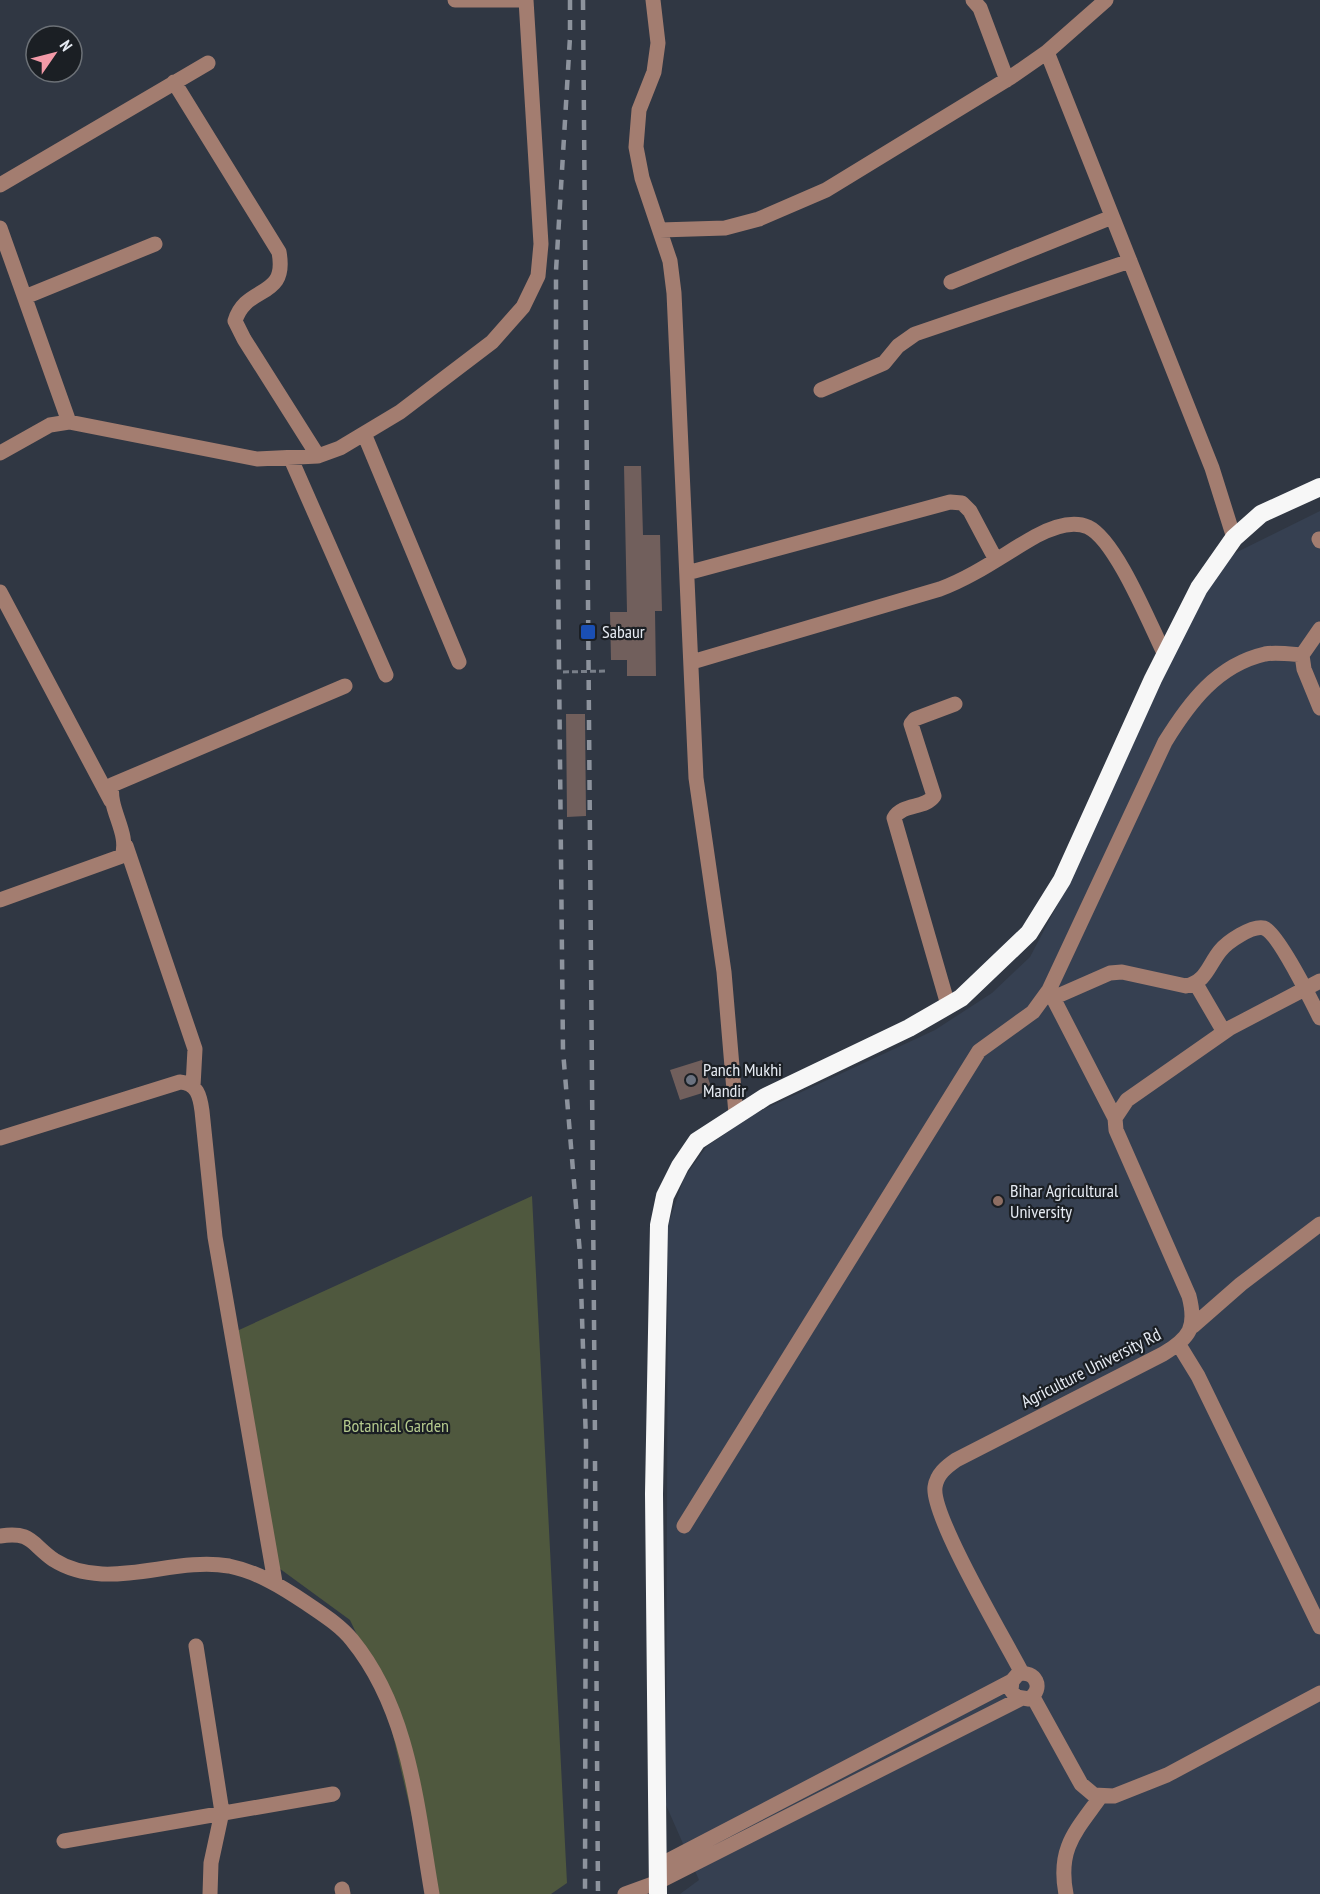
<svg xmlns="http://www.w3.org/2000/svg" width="1320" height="1894" viewBox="0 0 1320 1894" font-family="'PT Sans Narrow',sans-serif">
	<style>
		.built { fill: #364051 }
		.green { fill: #4f583e }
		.building { fill: #715f5c }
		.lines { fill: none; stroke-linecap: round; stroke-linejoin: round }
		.minor { stroke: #a37d70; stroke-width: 15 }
		.highway { stroke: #f7f7f7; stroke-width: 18 }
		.rail { stroke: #8d939d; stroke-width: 4.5; stroke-dasharray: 10 10; stroke-linecap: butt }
		.path-bridge { stroke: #797f89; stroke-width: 3; stroke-dasharray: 6 3; stroke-linecap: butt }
		.transit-dot { fill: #1a4fb4; stroke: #1b1f24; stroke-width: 2 }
		.worship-dot { fill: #6b7280; stroke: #1b1f24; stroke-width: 2 }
		.education-dot { fill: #8d6e63; stroke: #1b1f24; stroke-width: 2 }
		.labels { text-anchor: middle; stroke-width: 4.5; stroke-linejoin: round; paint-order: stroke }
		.poi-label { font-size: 18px; fill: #e6ebf3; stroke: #1b1f24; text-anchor: start }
		.street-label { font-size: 18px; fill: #e6ebf3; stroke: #1b1f24 }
		.park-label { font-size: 18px; fill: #b5ca8e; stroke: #1b1f24 }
	</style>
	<rect width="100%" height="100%" fill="#303743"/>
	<path class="built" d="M1320 511V1894H680L699 1880 666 1805 668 1225 684 1178 707 1146 754 1114 935 1030 992 993 1030 957 1060 900 1192 613 1231 555Z"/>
	<path class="green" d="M532 1196 567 1883 551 1894H437L426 1877 382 1688 350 1620 272 1563 228 1335Z"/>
	<path class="building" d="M624 466H641L643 535H660L662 611H655L656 676H627V660H611L610 612H627Z
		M566 714H585L586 816 567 817Z
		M702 1060 712 1090 680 1100 670 1070Z"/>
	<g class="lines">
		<path class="minor" d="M455 0H526
			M653 0 658 43 654 72 639 110 636 147 642 178 670 261 674 293 696 778 724 972 736 1114
			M973 0 980 8 1007 80
			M1047 52 1212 468 1234 538
			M174 82 279 252C288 300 246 284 235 321L244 339 318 456
			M0 185 208 63
			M0 228 69 422
			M660 230 725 228 759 219 826 190 1011 77 1047 52 1106 0
			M951 282 1112 217
			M25 297 155 244
			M821 390 884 363 898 346 915 334 1130 261
			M365 436 459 662
			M0 453 50 425 69 422 257 459 318 456 340 448 400 412 492 342 523 307 538 276 541 244 526 0
			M291 459 386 675
			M1319 539 1320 541
			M687 573 950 502 962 503 970 511 996 560
			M0 592 111 801
			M1320 629 1302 655 1304 669 1320 708
			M692 662 940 589C975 576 1004 554 1036 536 1051 528 1072 520 1088 527 1116 540 1150 625 1165 655
			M126 846 195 1049 193 1086
			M0 900 122 856C130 833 108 810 112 785L345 686
			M1196 984 1224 1032
			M1049 990 1115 1118
			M1053 998 1110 973 1122 972 1186 986C1206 982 1208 966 1220 951 1227 942 1252 925 1264 928 1278 933 1312 1002 1320 1018
			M948 1005 894 818C903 803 925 809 934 796L911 724 915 719 955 704
			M0 1138 180 1082C197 1083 200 1096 202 1111L215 1237 275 1582
			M1193 1326 1241 1284 1320 1224
			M1179 1345 1198 1376 1320 1627
			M684 1526 979 1051 1033 1012 1049 990 1165 742C1189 703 1217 665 1265 654 1276 652 1290 654 1302 655
			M0 1536C32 1531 31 1544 54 1560 68 1569 86 1573 102 1574 144 1576 186 1559 229 1566 258 1572 282 1587 306 1603 322 1614 340 1625 352 1640 410 1711 417 1808 432 1894
			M196 1646 222 1812 211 1863 210 1894
			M1022 1673C1005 1640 931 1516 935 1487 937 1474 946 1467 956 1460L1163 1354C1190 1338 1197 1327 1189 1296L1116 1130 1115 1118 1127 1100 1230 1028 1320 981
			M1033 1697 1081 1784 1094 1795 1114 1796 1167 1775 1320 1693
			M64 1841 333 1794
			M658 1866 1012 1681 1018 1674C1035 1670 1045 1688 1029 1699L1016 1697 1011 1690 1012 1681
			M342 1889 343 1894
			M625 1894 658 1882 1020 1699
			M1066 1894C1057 1848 1076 1831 1101 1796"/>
		<path class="highway" d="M658 1894 654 1494 659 1225 665 1196 680 1166 697 1141 765 1097 909 1028 961 998 1029 933 1062 880 1153 679 1199 588 1234 538 1261 514 1320 487"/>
		<path class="rail" d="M570 0V37L556 271V374L563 1051 580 1254 586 1442 585 1894
			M583 0 595 1440
			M595 1461 598 1894"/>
		<path class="path-bridge" d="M563 672 605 671"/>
	</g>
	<rect class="transit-dot" x="580" y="624" width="16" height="16" rx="3"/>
	<circle class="worship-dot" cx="691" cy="1080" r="6"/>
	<circle class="education-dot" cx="998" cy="1201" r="6"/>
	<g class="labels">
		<g class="poi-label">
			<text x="602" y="638">Sabaur</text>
			<text x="703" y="1076">Panch Mukhi<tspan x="703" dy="21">Mandir</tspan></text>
			<text x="1010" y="1197">Bihar Agricultural<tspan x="1010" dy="21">University</tspan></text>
		</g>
		<g class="street-label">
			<text transform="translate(1091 1368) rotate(-27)" y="6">Agriculture University Rd</text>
		</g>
		<g class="park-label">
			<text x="396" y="1432">Botanical Garden</text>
		</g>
	</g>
	<g transform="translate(54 54) rotate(55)"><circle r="28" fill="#1b1f24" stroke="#6c7177" stroke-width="1.5"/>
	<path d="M0-4.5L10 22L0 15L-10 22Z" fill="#f39aa8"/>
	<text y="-9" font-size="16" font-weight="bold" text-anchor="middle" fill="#e6ebf3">N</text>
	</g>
</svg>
